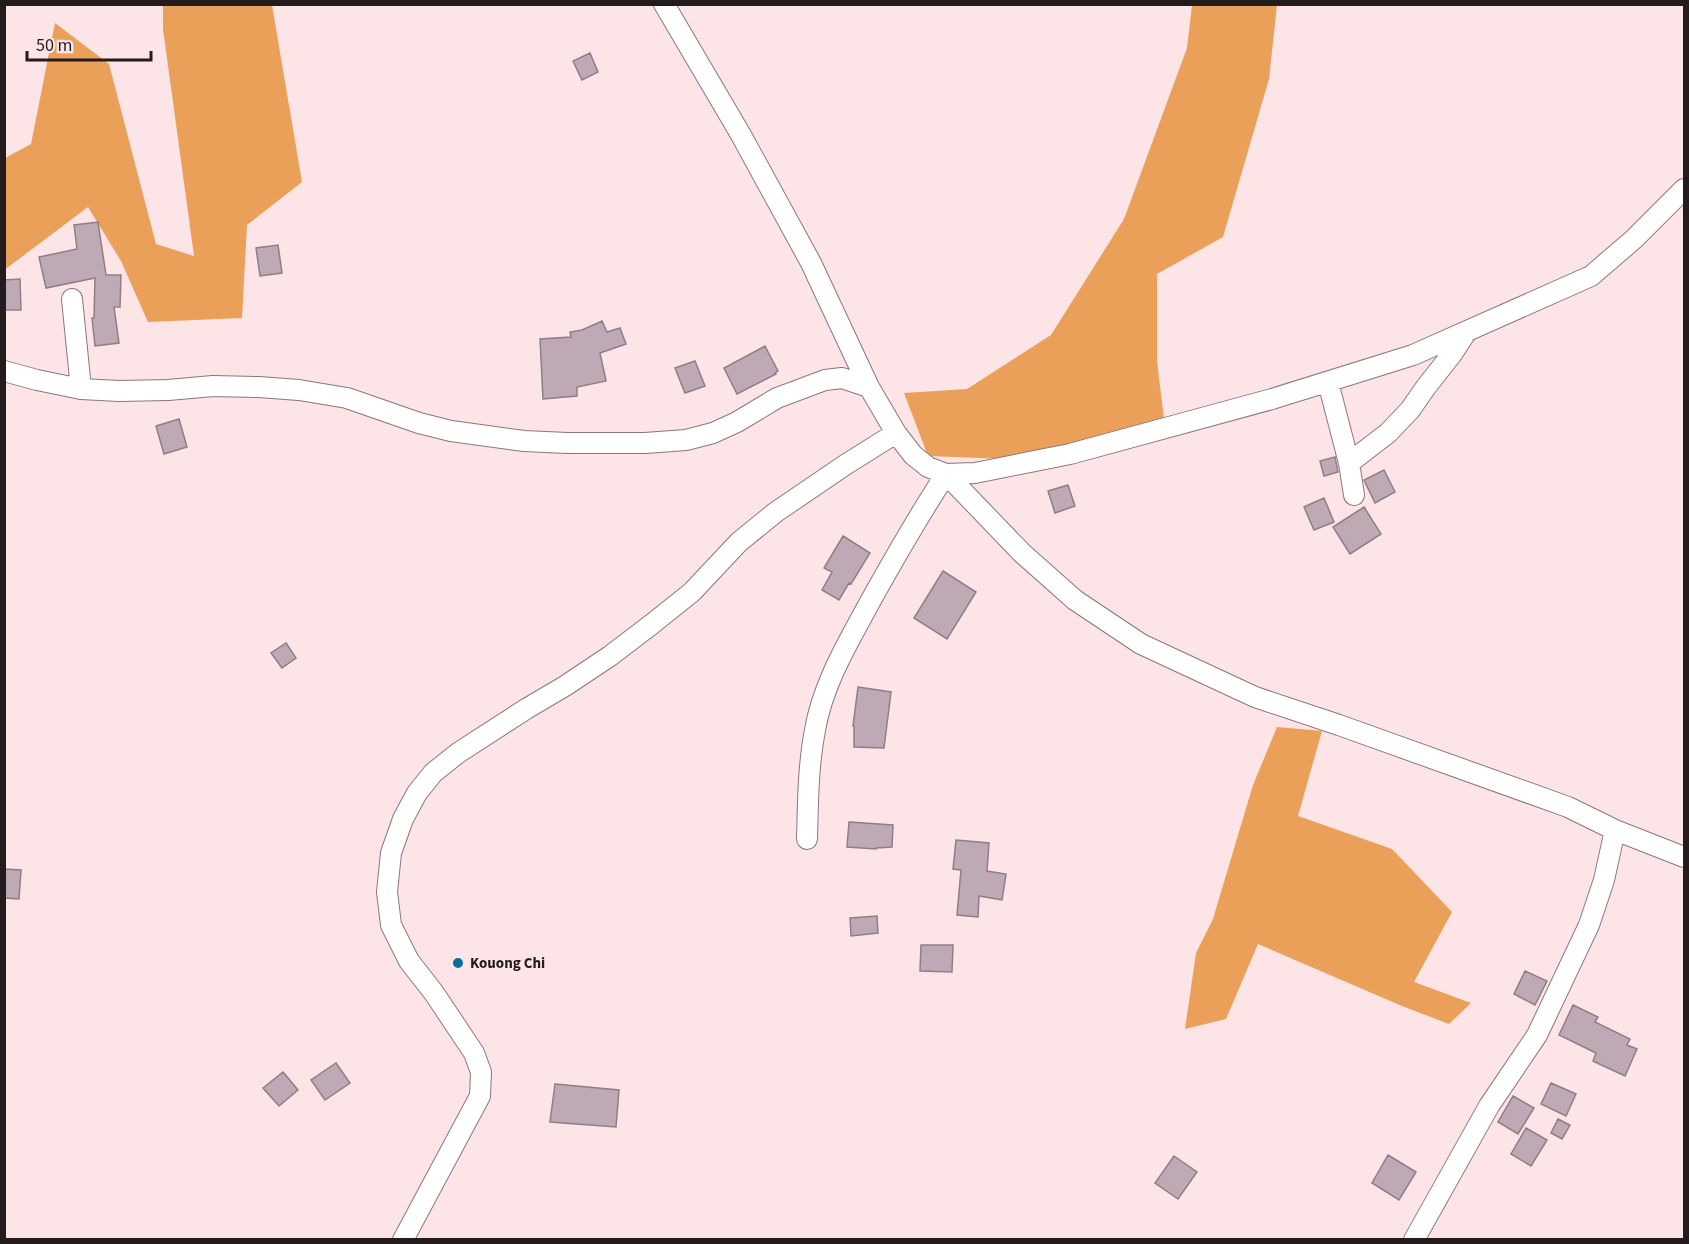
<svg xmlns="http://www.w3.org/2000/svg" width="1689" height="1244" viewBox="0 0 1689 1244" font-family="'Source Sans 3',sans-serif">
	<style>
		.forest { fill: #eba059 }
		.building { fill: #beaab5; stroke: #907d87; stroke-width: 1.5 }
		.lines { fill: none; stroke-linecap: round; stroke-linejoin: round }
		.minor-casing { stroke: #8d7679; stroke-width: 22 }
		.minor { stroke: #fff; stroke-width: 20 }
		.poi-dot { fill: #0c6d9b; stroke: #fde4e6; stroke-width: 2 }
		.labels { text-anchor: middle; stroke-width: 4.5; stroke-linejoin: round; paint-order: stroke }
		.poi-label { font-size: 15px; font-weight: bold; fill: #241b1c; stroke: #fde4e6; text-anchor: start }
	</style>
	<rect width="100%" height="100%" fill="#fde4e6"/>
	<path class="forest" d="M163 5H272L302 182 247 225 242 318 148 322 121 261 88 207 7 268 5 269V158L31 144 55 23 109 64 156 244 194 256 163 29Z
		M1192 5H1277L1269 79 1223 237 1157 274V361L1165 427 1031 460 928 456 904 393 967 389 1051 335 1124 219 1187 48Z
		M1277 727 1322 731 1298 816 1392 849 1452 912 1414 982 1471 1003 1449 1024 1402 1006 1258 944 1226 1019 1185 1029 1196 953 1213 919 1253 785Z"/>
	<path class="building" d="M590 53 598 72 582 80 573 61Z
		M98 222 106 275H121L120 307H114L119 343 95 346 92 318H94L95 278 46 288 39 257 77 249 74 225Z
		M278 245 282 273 260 276 256 248Z
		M20 279 21 310H4V280Z
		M602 321 607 332 620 328 626 344 600 353 606 381 577 387V396L543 399 540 339 571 337 570 332 582 330Z
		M765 346 778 371 775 373 776 374 737 394 724 368Z
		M695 361 705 386 685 393 675 368Z
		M179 419 187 447 164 454 156 426Z
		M1335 457 1338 472 1324 476 1320 461Z
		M1384 470 1395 492 1375 503 1364 480Z
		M1068 485 1075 506 1055 513 1048 491Z
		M1324 498 1334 522 1314 530 1304 507Z
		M1364 507 1381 534 1350 554 1333 527Z
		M843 536 870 553 851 584 849 583 839 600 822 590 832 572 824 568Z
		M943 571 976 592 947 639 914 618Z
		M286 643 296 658 282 668 271 653Z
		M858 687 891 692 884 748 854 747V726H853Z
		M849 822 893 825 892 847 876 848V849L847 847Z
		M956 840 989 843 987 871 1006 874 1002 900 979 896 978 917 957 915 961 870 953 869Z
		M4 869 21 870 19 899 4 898Z
		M877 916 878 933 851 936 850 918Z
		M921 945H953L952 972 920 971Z
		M1525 971 1547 981 1535 1005 1514 994Z
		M1573 1005 1598 1017 1595 1022 1630 1039 1627 1045 1637 1049 1625 1076 1593 1061 1596 1053 1559 1035Z
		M336 1063 350 1083 325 1100 311 1080Z
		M283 1072 298 1090 279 1106 263 1088Z
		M1551 1083 1576 1094 1566 1116 1541 1104Z
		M555 1084 619 1090 616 1127 550 1122Z
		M1513 1096 1534 1108 1518 1134 1498 1122Z
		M1558 1119 1570 1125 1562 1139 1551 1133Z
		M1526 1128 1547 1140 1531 1166 1511 1154Z
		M1388 1155 1416 1172 1399 1200 1372 1183Z
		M1174 1156 1197 1172 1178 1199 1155 1183Z"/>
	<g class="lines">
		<defs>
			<path id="minor" d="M664 4 741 135 811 263 869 387 896 433 913 455 928 467 946 474 975 473 1070 454 1272 399 1413 355 1591 276 1634 239 1684 189
				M72 299 81 389
				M4 371 37 380 81 389 119 391 168 390 213 386 259 387 299 390 347 398 419 423 451 431 524 441 567 443H645L686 440 713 433 737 422 777 398 825 380 842 378 869 387
				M1328 382 1349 463 1354 495
				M1349 463 1388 433 1410 410 1426 387 1452 354 1467 331
				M807 839C808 803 808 766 815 730 823 683 849 641 871 600 895 557 919 515 946 474L1022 553 1075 600 1141 644 1255 697 1339 725 1568 807 1615 830 1684 857
				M403 1240 480 1096 481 1072 474 1053 434 993 409 961 391 925 387 892 391 853 403 819 417 793 433 773 458 753 526 709 565 686 610 656 652 624 692 592 739 542 776 512 845 465 896 433
				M1414 1240 1489 1106 1537 1035 1589 925 1604 880 1615 830"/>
		</defs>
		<use href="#minor" class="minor-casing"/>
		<use href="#minor" class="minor"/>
	</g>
	<circle class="poi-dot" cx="458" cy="963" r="6"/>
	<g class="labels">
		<g class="poi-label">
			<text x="470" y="968">Kouong Chi</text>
		</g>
	</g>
	<rect width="1689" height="1244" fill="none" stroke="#241b1c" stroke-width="12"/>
	<path d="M27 51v9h124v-9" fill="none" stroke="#241b1c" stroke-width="3"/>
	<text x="36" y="51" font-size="18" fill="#241b1c" stroke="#fde4e6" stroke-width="4.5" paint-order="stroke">50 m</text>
</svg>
